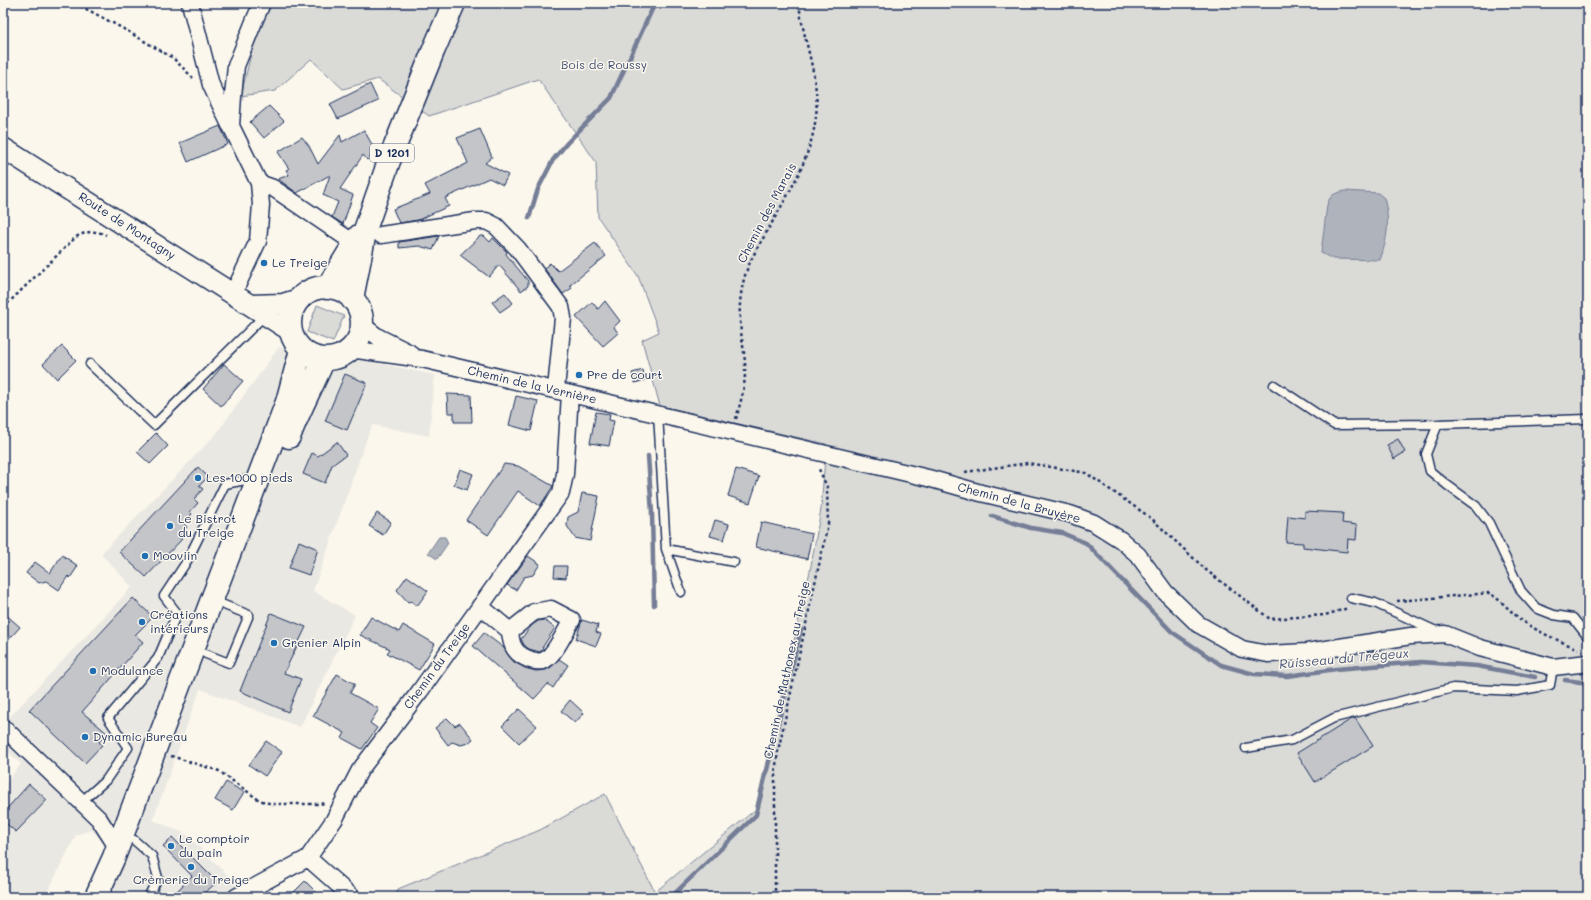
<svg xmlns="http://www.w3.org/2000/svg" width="1591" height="900" viewBox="0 0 1591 900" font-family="Mali,sans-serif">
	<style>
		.built { fill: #eae8e2 }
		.green { fill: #dadad7; stroke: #7a849a }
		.water { fill: #afb3bb; stroke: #747e96 }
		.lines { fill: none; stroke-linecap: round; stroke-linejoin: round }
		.stream { stroke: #747e96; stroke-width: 4.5 }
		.building { fill: #c3c5c9; stroke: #1b2f5e }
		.service-casing { stroke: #1b2f5e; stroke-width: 11 }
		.minor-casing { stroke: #1b2f5e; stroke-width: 19 }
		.tertiary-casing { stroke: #1b2f5e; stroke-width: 23 }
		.primary-casing { stroke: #1b2f5e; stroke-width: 25 }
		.path { stroke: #1b2f5e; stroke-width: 2.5; stroke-dasharray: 3 3; stroke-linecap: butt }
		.service { stroke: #fbf7ec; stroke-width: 8 }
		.minor { stroke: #fbf7ec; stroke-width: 16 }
		.tertiary { stroke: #fbf7ec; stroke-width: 20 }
		.primary { stroke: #fbf7ec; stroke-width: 22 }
		.poi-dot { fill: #1f6fb2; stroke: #fbf7ec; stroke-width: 1.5 }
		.labels { text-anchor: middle; stroke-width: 3; stroke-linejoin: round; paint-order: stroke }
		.shield { fill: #fbf7ec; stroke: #5e6b89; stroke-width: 1 }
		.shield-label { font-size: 11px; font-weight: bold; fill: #1b2f5e }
		.park-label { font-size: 12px; fill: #415176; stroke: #fbf7ec }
		.street-label { font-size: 12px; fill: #1b2f5e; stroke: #fbf7ec }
		.poi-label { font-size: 12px; fill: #1b2f5e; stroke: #fbf7ec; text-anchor: start }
		.water-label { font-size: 13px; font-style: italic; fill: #47577a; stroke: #fbf7ec }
	</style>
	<rect width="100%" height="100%" fill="#fbf7ec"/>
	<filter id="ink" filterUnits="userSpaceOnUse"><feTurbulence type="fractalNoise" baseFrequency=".025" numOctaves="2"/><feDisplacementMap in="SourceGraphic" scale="8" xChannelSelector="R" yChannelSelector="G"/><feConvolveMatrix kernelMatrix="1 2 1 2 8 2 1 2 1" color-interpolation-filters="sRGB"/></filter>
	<g filter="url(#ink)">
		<path class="built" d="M279 347 331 368 358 359 435 375 429 436 373 425 368 435 313 591 355 615 300 727 200 689 153 820 186 834 250 897H86L107 848 103 841 91 830 76 835 45 897H14L3 889V787L21 764 3 747V724L132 587 101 554 216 434Z"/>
		<path class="green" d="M272 3H1588V897H396L398 889 540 830 605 794 655 892 755 810 810 571 821 509 826 444 660 406 642 340 659 332 638 276 598 217 596 162 538 79 429 116 378 79 343 89 311 59 275 91 241 96 254 41Z
			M317 305 344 316 333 342 307 332Z"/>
		<path class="water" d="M1345 191 1378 193 1384 198C1390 220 1388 238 1380 260L1333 259 1321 253 1327 205C1330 195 1334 193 1345 191Z
			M439 537H445L448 543 437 559 428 553Z"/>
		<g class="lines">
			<path class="stream" d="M529 218 538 189 553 160 567 143 611 98 655 3
				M648 456 652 513 654 605
				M992 516 1031 528 1062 533 1086 543 1172 632 1221 665 1254 674 1288 676 1336 669 1421 662 1477 666 1535 677
				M1565 680 1588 683
				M671 897 756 815 801 629"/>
		</g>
		<path class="building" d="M370 84 378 101 338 119 330 104Z
			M269 106 284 121 264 138 250 122Z
			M220 126 228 144 188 162 180 143Z
			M480 129 492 157 485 163 508 175 503 185 489 178 445 198 449 206 418 220 399 223 393 209 430 194 425 185 468 163 457 138Z
			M364 130 376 152 367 160 363 155 340 189 353 195 343 224 332 217 338 202 323 195 330 175 297 193 278 179 289 175 286 170 289 169 278 152 302 137 309 146 318 164 340 135 342 142Z
			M439 236 433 250 419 246 399 248V242Z
			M480 236H484L490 242 493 238 507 252 506 254 528 281V286L521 291 499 265 489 277 460 255Z
			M595 243 606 256 570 285 572 288 563 294 544 268 550 263 558 271Z
			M505 293 513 303 500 312 492 302Z
			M605 301 620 321 614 327 618 333 603 346 576 317 592 302 598 309Z
			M62 346 76 360 57 379 43 364Z
			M224 364 243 381 221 406 203 389Z
			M643 370 645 380 635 383 632 373Z
			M345 374 367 383 347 430 325 421Z
			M447 394 471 395 472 422H454V413H448Z
			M516 396 538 401 531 431 509 425Z
			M596 412 610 414 609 420 614 421 609 446 590 443Z
			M156 433 168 446 150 464 137 452Z
			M1398 439 1405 452 1394 459 1387 445Z
			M337 442 346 455 332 465 325 483 303 474 312 453 318 456Z
			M504 464 518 466 553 486 540 506 518 491 488 535 466 520Z
			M198 467 208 477 199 486 203 489 194 499 198 503 190 512 192 514 183 523 187 527 178 537 182 539 146 577 119 552Z
			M460 469 473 474 467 490 454 485Z
			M736 469 759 476 750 503 728 496Z
			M582 493 599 496 590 541 575 538 567 526 568 517 578 512Z
			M1305 511 1343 513 1342 523 1357 525 1356 540 1348 539 1347 552 1303 547V543L1286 542 1288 516 1305 518Z
			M377 513 391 522 383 535 369 526Z
			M715 520 729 524 724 540 710 536Z
			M761 522 812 534 807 559 756 547Z
			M299 541 318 549 309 575 289 568Z
			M62 555 78 566 70 578 68 576 59 590 46 581 39 583 26 573 35 562 50 573Z
			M528 556 540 564 533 575 524 577 516 590 507 585Z
			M555 566H567L566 578 554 577Z
			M407 576 428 591 417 606 411 601 408 602 397 590Z
			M133 598 153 617 135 635 143 642 82 712 107 733 99 742 102 745 85 763 29 710Z
			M3 612 20 627 3 646Z
			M271 613 306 627 284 673 301 679 288 712 240 691Z
			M371 617 399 632 403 625 435 644 419 670 387 653 390 649 360 635Z
			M544 620 555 628 542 648 544 649 540 652 529 649 524 645 521 639 532 625 538 621Z
			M582 620 598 625 596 632 601 634 596 646 576 639Z
			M484 633 504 648 508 655 514 662 525 668 536 671 546 670 551 667 559 659 568 665 553 688 548 684 534 699 473 646Z
			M337 674 355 684 350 693 379 709 370 723 377 728 362 749 342 738 345 733 313 716Z
			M570 700 584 713 575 723 561 711Z
			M519 709 537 726 519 743 502 726Z
			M447 718 455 726 460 723 473 739 468 743 461 745 452 742 448 745 435 728Z
			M1355 718 1373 746 1315 782 1297 753 1350 720Z
			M266 741 282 752 265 776 249 765Z
			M226 782 244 792 233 810 215 800Z
			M29 784 47 800 16 832 3 821V813Z
			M172 837 217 882 200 897H171L192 876 163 846Z
			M305 881 321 897H289Z"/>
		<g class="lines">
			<defs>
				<path id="service" d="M90 364 154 425 265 315
					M1274 385 1334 425 1438 424 1588 419
					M658 414 666 549 734 562
					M1438 424 1426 454 1430 471 1447 485 1476 506 1489 523 1521 591 1536 608 1554 615 1573 618 1588 637
					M666 549 681 592
					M1351 598 1375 603 1438 632
					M206 654 229 663 249 615 224 605
					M1246 748 1292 740 1334 718 1453 688 1517 691 1550 685 1553 667
					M81 802 106 780 128 748 108 718 158 658 177 613 164 596 187 561 225 484 256 478
					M134 840 152 856 158 878 148 897"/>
				<path id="minor" d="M190 3 211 85 230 125
					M259 183 273 188 354 243
					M381 235 475 221H486L496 226 518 249 561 307 563 318 556 389
					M233 294 258 241 261 205 259 183 231 126 233 96 236 66 255 19 262 3
					M361 324 378 337 410 353
					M350 349 422 359 928 478 981 493 1070 514 1094 523 1121 540 1138 555 1165 592 1198 624 1242 649 1268 654 1307 652 1411 636 1445 634 1480 648 1553 667 1588 663
					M480 606 510 631C511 643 513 651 524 657 530 660 539 663 545 660 555 654 566 630 572 620L551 609 534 612 510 631
					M3 729H5L99 819 117 847
					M308 858 352 897
					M236 897 308 858 334 820 360 770 420 691 561 493 565 474 570 394"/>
				<path id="tertiary" d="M3 148 291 331
					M250 305 283 304 299 299"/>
				<path id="primary" d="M290 323a36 36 0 1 1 72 0a36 36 0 1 1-72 0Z
					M327 288 359 236
					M352 299 366 227 389 161 434 49 454 3
					M289 437C299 410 313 385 324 359
					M96 897 114 857 287 402 301 350"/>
			</defs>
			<use href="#service" class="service-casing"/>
			<use href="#minor" class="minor-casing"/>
			<use href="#tertiary" class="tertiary-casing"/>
			<use href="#primary" class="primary-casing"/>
			<path class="path" d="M75 3 122 28 173 58 193 78
				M3 308 76 237C87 231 95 230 106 235
				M736 419C740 404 745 388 745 372 746 354 740 336 740 318 739 305 741 291 744 279 748 263 757 249 765 235 786 197 811 161 816 116 820 78 803 41 799 3
				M965 472 1028 463 1086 473 1151 518 1206 570 1270 619 1325 615 1348 608
				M1397 601 1489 593C1501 600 1509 610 1520 619 1537 632 1558 640 1578 649
				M171 756 219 771 259 800 272 804H319L326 803
				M775 897V773L778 751 828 524 827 487 818 467"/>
			<use href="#service" class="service"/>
			<use href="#minor" class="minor"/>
			<use href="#tertiary" class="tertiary"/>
			<use href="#primary" class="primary"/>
		</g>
	</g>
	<g class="poi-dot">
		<circle cx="264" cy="263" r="4"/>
		<circle cx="579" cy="375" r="4"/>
		<circle cx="198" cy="478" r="4"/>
		<circle cx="170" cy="526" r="4"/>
		<circle cx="145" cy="556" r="4"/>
		<circle cx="142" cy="622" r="4"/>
		<circle cx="274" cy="643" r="4"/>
		<circle cx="93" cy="671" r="4"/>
		<circle cx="85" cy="737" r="4"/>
		<circle cx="171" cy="846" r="4"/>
		<circle cx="191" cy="867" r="4"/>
	</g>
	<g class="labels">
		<rect class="shield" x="370" y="144" width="44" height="18" rx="3"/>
		<g class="shield-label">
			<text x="392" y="157">D 1201</text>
		</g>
		<g class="park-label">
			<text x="604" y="69">Bois de Roussy</text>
		</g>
		<g class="street-label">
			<text transform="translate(767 213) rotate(-62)" y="4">Chemin des Marais</text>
			<text transform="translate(127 226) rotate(33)" y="4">Route de Montagny</text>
			<text transform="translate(532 385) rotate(13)" y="4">Chemin de la Vernière</text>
			<text transform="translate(1019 503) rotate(15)" y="4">Chemin de la Bruyère</text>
			<text transform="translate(437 666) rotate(-54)" y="4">Chemin du Treige</text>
			<text transform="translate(787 670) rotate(-78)" y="4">Chemin de Mathonex au Treige</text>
		</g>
		<g class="poi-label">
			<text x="272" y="267">Le Treige</text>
			<text x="587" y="379">Pre de court</text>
			<text x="206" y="482">Les 1000 pieds</text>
			<text x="178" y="523">Le Bistrot<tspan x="178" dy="14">du Treige</tspan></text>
			<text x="153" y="560">Mooviin</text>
			<text x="150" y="619">Créations<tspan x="150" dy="14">intérieurs</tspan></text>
			<text x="282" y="647">Grenier Alpin</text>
			<text x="101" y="675">Modulance</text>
			<text x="93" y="741">Dynamic Bureau</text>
			<text x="179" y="843">Le comptoir<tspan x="179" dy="14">du pain</tspan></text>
			<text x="191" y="884" text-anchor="middle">Crèmerie du Treige</text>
		</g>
		<g class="water-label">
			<text transform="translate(1344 658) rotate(-5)" y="5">Ruisseau du Trégeux</text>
		</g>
	</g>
	<rect width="1591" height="900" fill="none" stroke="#fbf7ec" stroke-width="16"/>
	<rect x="8" y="8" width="1575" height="884" fill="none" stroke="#1b2f5e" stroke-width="1.5" filter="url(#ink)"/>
</svg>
